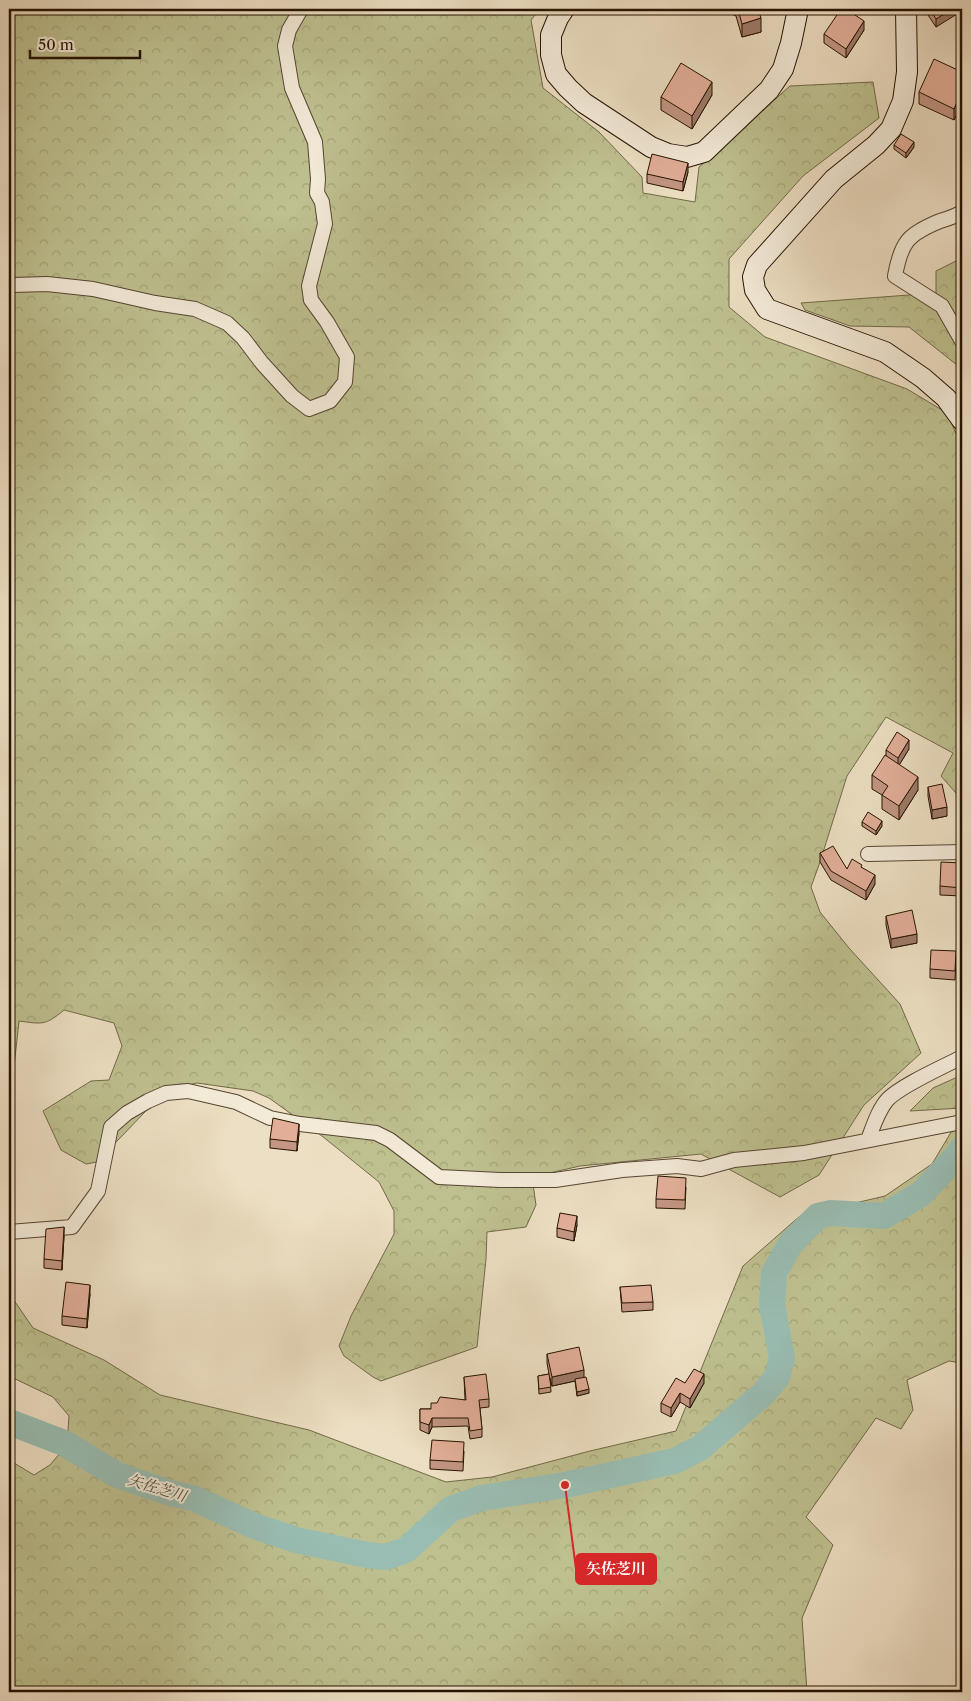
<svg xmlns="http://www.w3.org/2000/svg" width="971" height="1701" viewBox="0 0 971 1701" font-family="'Libre Caslon Text','Noto Serif JP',serif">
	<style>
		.forest { fill: url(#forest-crowns); stroke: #726948 }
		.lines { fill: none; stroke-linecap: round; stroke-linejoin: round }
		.river { stroke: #99bdb2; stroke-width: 26 }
		.street-casing { stroke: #574531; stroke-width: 16 }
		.secondary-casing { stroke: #251200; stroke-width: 22 }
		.street { stroke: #f3ead8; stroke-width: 14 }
		.secondary { stroke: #f3ead8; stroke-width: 20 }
		.wall { fill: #c29683; stroke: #251200 }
		.shaded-wall { fill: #9e7a6a; stroke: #251200 }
		.building { fill: #e2ae98; stroke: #251200 }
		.labels { text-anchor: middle; stroke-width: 4; stroke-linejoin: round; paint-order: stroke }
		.water-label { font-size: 15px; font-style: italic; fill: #4e4e3e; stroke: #f3ead8 }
		.leader { fill: none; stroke: #d62828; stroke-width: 2 }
		.callout-dot { fill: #d62828; stroke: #f3ead8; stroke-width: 2 }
		.callout { fill: #d62828; stroke: #d62828; stroke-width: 2 }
		.callout-label { font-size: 15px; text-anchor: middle; font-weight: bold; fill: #fff }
	</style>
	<defs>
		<pattern id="forest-crowns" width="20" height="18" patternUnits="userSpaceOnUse" patternTransform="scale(1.25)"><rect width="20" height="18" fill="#bec090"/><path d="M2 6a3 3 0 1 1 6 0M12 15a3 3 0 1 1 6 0" fill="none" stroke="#a3a47a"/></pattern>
	</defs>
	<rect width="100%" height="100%" fill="#eddfc3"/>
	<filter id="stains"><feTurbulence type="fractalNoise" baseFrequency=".004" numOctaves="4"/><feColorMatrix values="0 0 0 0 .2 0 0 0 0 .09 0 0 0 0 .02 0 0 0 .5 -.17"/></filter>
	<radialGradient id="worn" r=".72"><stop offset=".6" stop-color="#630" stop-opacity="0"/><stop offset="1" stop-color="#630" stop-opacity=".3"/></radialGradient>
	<path class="forest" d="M9 9H540L531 20 543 88 599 132 642 177 643 193 695 202 699 167 790 86 873 82 879 118 803 176 729 259V307L765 337 907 389 947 413 962 447V531L957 595 962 680V800L941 776 953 753 886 717 847 776 820 862 811 887 820 912 849 948 900 1004 921 1053 864 1105 819 1175 780 1197 701 1154 580 1166 532 1177 536 1205 526 1227 487 1232 486 1259 477 1347 381 1381 373 1377 344 1356 339 1346 351 1316 394 1234V1211L379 1182 322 1136 269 1098 253 1091 197 1083 166 1090 97 1162 86 1164 61 1150 43 1111 91 1081 109 1080 122 1046 114 1023 64 1010C45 1026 42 1024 19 1021L9 1113Z
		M962 258V369L909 327 850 326 805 310 801 303 936 293V271Z
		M962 1075V1108L910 1111 933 1088Z
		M962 1114V1363L949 1361 907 1380 913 1410 901 1429 876 1418 806 1517 833 1545 802 1618 807 1692H9V1460L34 1475 50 1465 67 1445 69 1416 53 1397 9 1376V1293L33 1328 104 1360 160 1395 309 1430 446 1482 492 1477 590 1451 676 1431 743 1266 800 1216 885 1196 932 1164Z"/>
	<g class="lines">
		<path class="river" d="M9 1422 64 1443 117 1475 170 1493 193 1498 254 1526 296 1540 367 1555 386 1557 406 1550 451 1509 482 1498 565 1485 675 1461 700 1448 764 1393 777 1377 782 1358 772 1305 774 1273 791 1243 818 1216 831 1213 884 1216 921 1194 956 1157 962 1149"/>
		<defs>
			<path id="street" d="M962 212C956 216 947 219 940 221 908 234 901 242 895 276L942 306 962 341
				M9 287 13 285 47 284 93 289 155 303 195 309 227 323 243 338 262 363 292 396 309 409 330 401 345 382 347 357 327 322 311 300 309 286 325 224 322 202 317 193 318 179 315 142 292 88 285 46 289 30 301 9
				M868 854 962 852
				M868 1140C873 1127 878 1110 888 1099 902 1085 943 1067 962 1057
				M9 1232 72 1227 98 1191 111 1127 127 1113 148 1101 166 1093 188 1091 236 1102 270 1118 300 1124 376 1133 390 1140 439 1177 500 1180H555L622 1170 677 1166 701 1169 734 1160 804 1153 962 1122"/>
			<path id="secondary" d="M564 9 558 18 551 35V55L556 74 568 88 584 103 651 147 668 154 687 157 704 152 769 90 783 69 791 43 798 9
				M906 9 907 72 903 101 891 129 876 145 834 179 757 265 753 277 755 290 767 309 885 352 923 378 946 398 962 420"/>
		</defs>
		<use href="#street" class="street-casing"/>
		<use href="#secondary" class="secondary-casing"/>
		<use href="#street" class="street"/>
		<use href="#secondary" class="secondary"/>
	</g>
	<path class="wall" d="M721 9H758L761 32 742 37 736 16Z
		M924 9H962L936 27Z
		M864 30 846 58 824 43V34Z
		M962 72V117L957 114 954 120 919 104V92Z
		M712 95 692 129 661 110V97Z
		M894 145 914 147 906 158 894 149Z
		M688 172 683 191 647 183V174Z
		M909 749 899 765 918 790 899 820 882 809V795L872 789V775L886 756V750Z
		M928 787 947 816 932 819 928 796Z
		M862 822 882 826 876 835 862 826Z
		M820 853 847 869 862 868 875 884 866 900 831 880 820 862Z
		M962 863V896L940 895V886Z
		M886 916 917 943 891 948 886 925Z
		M956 960 955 980 930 978V969Z
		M299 1133 297 1151 270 1148V1139Z
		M686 1187 685 1209 656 1208V1199Z
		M577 1225 574 1241 557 1237V1228Z
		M64 1236 62 1270 44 1268V1259Z
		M620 1287 653 1302V1310L622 1312Z
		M90 1294 87 1328 62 1325V1316Z
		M547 1354 584 1377 589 1393 577 1396 575 1381 552 1386 550 1378 551 1392 539 1394 538 1376 549 1374 547 1363Z
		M464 1377 489 1399V1407L480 1408 482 1429V1437L470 1439 468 1426 432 1427 429 1434 420 1430V1409H431L437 1403 465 1400Z
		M685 1383H704L690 1408 680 1402 671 1417 661 1412V1403Z
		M464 1451 463 1471 430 1469V1460Z"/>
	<path class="shaded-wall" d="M952 9H962V11L936 27V19Z
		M761 18V32L742 37V24Z
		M864 21V30L846 58V49Z
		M712 82V95L692 129V116Z
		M957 102V114L954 120V109Z
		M914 142V147L906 158V153Z
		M688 163V172L683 191V182Z
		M909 740V749L898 767V758Z
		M918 777V790L899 820V806Z
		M947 807V816L932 819V810Z
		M882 821V826L876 835V831Z
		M875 875V884L866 900V891Z
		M917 934V943L891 948V939Z
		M299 1124V1133L297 1151V1142Z
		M577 1216V1225L574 1241V1232Z
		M64 1227V1236L62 1270V1261Z
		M90 1285V1294L87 1328V1319Z
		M584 1370V1379L552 1386V1377Z
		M704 1374V1383L690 1408V1399Z
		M589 1389V1393L577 1396V1392Z
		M680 1393V1402L671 1417V1408Z
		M432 1418V1427L429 1434V1425Z"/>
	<path class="building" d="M738 9H758L761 18 742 24Z
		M841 9H846L864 21 846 49 824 34Z
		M930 9H952L936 19Z
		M934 59 962 72V105L957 102 954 109 919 92Z
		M681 63 712 82 692 116 661 97Z
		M901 134 914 142 906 153 894 145Z
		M652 154 688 163 683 182 647 174Z
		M897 732 909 740 898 758 886 750Z
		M885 755 918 777 899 806 882 795 888 786 872 775Z
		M942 784 947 807 932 810 928 787Z
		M868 812 882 821 876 831 862 822Z
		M833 846 847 869 852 859 862 865 861 867 875 875 866 891 831 871 820 853Z
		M941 862 962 863V888L940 886Z
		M912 910 917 934 891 939 886 916Z
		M931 950 956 951 955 971 930 969Z
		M273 1118 299 1124 297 1142 270 1139Z
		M658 1176 686 1178 685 1200 656 1199Z
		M560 1213 577 1216 574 1232 557 1228Z
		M64 1227 62 1261 44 1259 46 1229Z
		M66 1282 90 1285 87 1319 62 1316Z
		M651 1285 653 1302 622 1303 620 1287Z
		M579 1347 584 1370 552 1377 547 1354Z
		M694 1369 704 1374 690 1399 680 1393 671 1408 661 1403 676 1378 685 1383Z
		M486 1374 489 1399 479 1400 482 1429 470 1431 468 1418H432L429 1425 420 1422V1409H431V1403H437L440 1397 466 1400 464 1377Z
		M549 1374 551 1387 539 1389 538 1376Z
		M586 1377 589 1389 577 1392 575 1379Z
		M432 1440 464 1442 463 1462 430 1460Z"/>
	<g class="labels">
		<g class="water-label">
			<text transform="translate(157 1488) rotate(17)" y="5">矢佐芝川</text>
		</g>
	</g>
	<path class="leader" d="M565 1485L576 1569"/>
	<circle class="callout-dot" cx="565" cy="1485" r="5"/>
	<rect class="callout" x="576" y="1554" width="80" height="30" rx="5"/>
	<g class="callout-label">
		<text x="616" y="1574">矢佐芝川</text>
	</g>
	<rect width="971" height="1701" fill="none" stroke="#eddfc3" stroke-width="30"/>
	<rect x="10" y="10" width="951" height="1681" fill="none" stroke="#251200" stroke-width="2.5"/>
	<rect x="15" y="15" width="941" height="1671" fill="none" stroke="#251200"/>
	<path d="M30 50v8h110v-8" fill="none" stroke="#251200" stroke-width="2.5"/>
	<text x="38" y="50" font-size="15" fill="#251200" stroke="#f3ead8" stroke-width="4" paint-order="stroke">50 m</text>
	<rect width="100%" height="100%" filter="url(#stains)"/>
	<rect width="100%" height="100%" fill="url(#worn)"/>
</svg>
